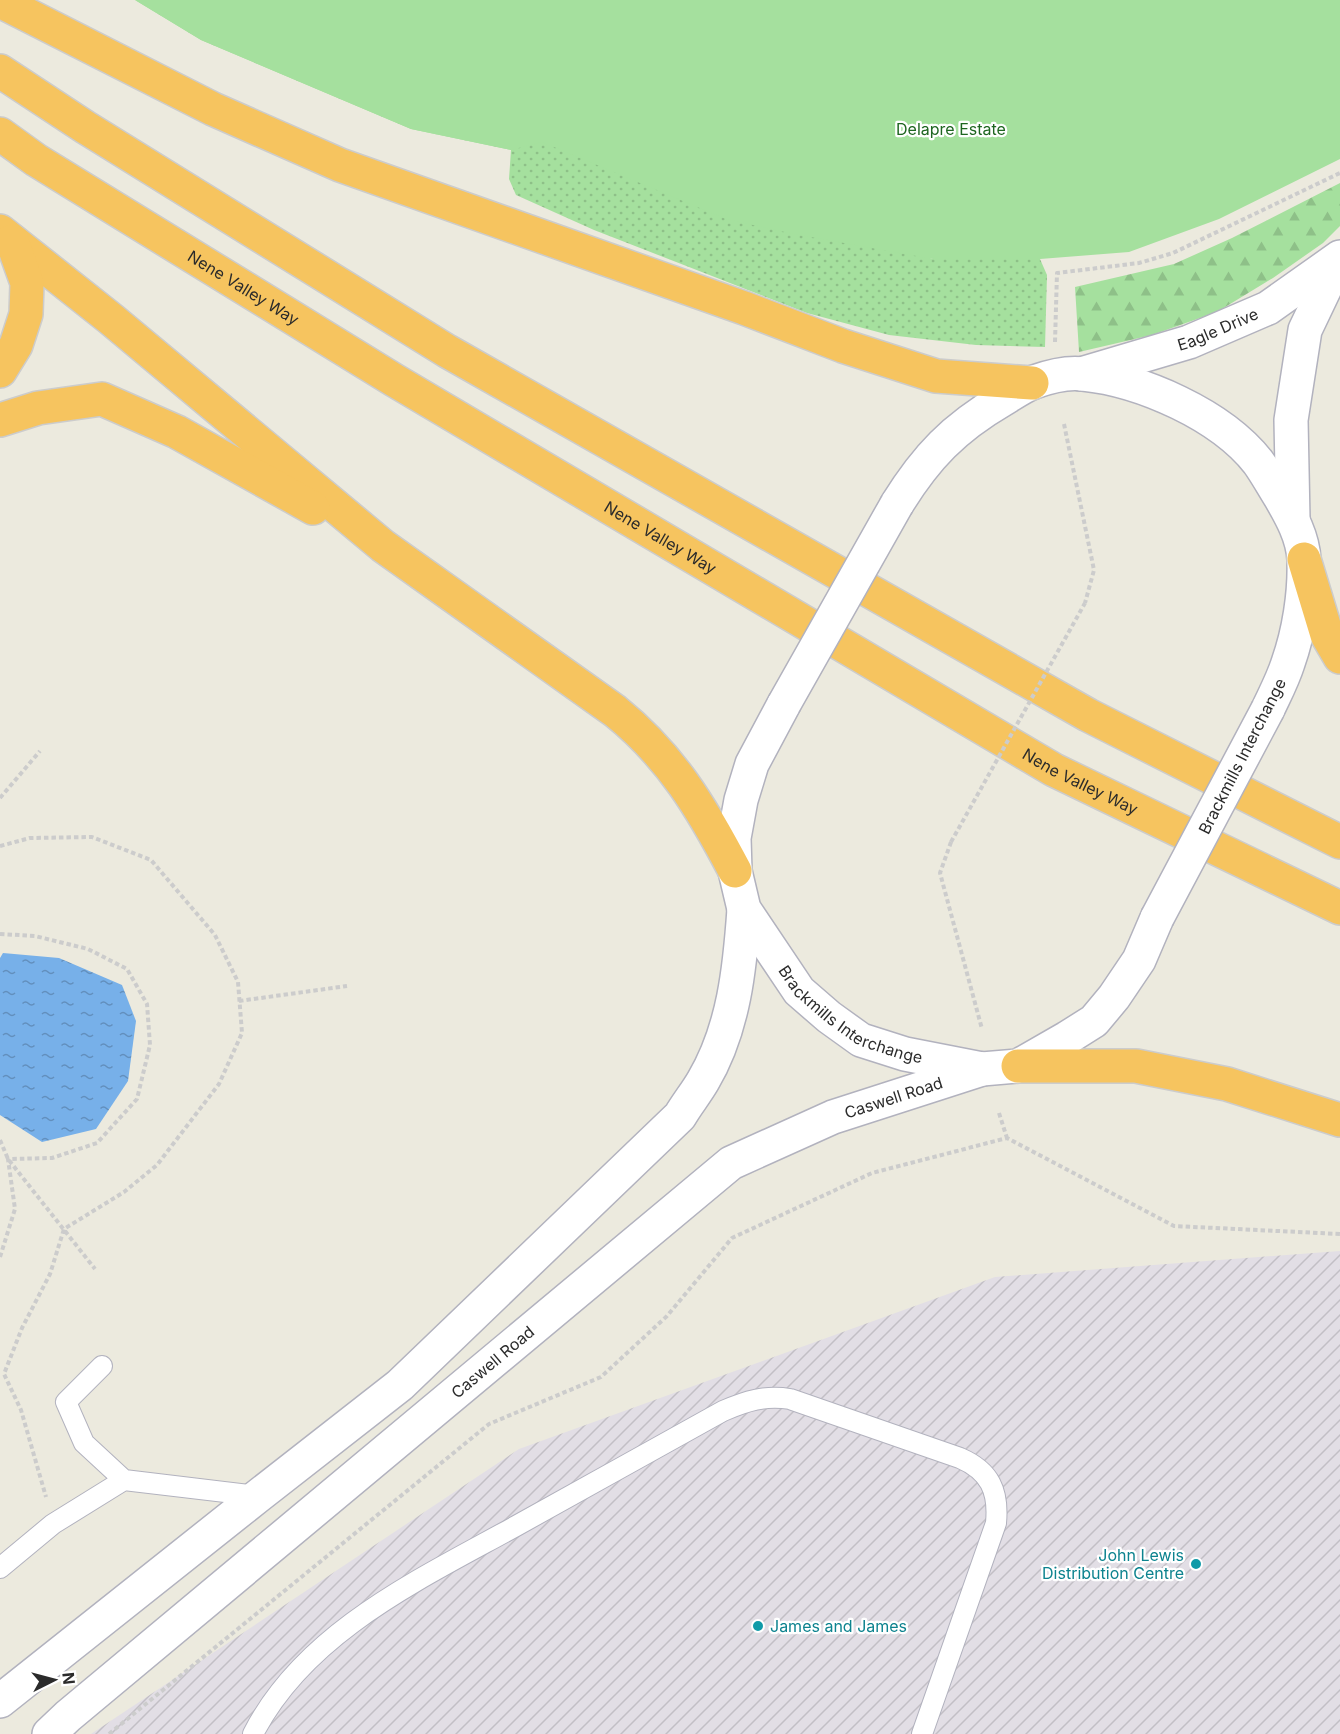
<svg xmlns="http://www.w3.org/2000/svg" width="1340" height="1734" viewBox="0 0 1340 1734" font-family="Inter,sans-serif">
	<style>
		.industrial { fill: url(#industrial-furrows) }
		.grass { fill: url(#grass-dots) }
		.forest { fill: url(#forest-firs) }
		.park { fill: #a5e09e }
		.water { fill: url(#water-ripples) }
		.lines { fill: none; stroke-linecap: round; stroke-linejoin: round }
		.lane-casing { stroke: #b2b2be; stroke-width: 22 }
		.street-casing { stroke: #b2b2be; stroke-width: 36 }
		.secondary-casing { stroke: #b2b2be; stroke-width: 36 }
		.highway-casing { stroke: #ccc; stroke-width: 36 }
		.path { stroke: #ccc; stroke-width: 4; stroke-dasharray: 4.5 3; stroke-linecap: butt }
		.lane { stroke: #fff; stroke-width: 20 }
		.street { stroke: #fff; stroke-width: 33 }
		.secondary { stroke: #fff; stroke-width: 33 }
		.highway { stroke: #f6c45f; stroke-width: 33 }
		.secondary-bridge-casing { stroke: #b2b2be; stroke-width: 36; stroke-linecap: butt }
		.path-bridge { stroke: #ccc; stroke-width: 4; stroke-dasharray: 4.5 3; stroke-linecap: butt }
		.secondary-bridge { stroke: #fff; stroke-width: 33 }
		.culture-dot { fill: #0f9aa8; stroke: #fff; stroke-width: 2 }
		.labels { text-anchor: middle; stroke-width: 4.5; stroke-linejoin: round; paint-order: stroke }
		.park-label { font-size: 16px; fill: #1e6620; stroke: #fff }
		.street-label { font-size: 16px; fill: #2b2b2b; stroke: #fff }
		.culture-label { font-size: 16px; fill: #0d838f; stroke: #fff; text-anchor: end }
	</style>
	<defs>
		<pattern id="industrial-furrows" width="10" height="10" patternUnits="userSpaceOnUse" patternTransform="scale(1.5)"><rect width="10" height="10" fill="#e2dee5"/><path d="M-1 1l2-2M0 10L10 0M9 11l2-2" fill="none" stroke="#c2bfc5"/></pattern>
		<pattern id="grass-dots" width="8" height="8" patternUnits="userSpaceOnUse" patternTransform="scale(1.5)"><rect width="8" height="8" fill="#a5e09e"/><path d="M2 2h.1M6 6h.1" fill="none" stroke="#8ec088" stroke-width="1.8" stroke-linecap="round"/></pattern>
		<pattern id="forest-firs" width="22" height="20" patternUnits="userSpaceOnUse" patternTransform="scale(1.5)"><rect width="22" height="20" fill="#a5e09e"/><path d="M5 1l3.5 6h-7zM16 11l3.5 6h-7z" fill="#8ec088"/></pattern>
		<pattern id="water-ripples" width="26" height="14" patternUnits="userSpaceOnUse" patternTransform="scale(1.5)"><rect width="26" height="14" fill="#77b0e9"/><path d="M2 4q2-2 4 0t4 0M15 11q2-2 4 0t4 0" fill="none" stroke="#628fbd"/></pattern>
	</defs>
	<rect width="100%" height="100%" fill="#eceade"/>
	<path class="industrial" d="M1340 1251V1734H91L519 1449 995 1277Z"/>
	<path class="grass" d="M135 0 933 259H1040L1047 275 1045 347 976 345 889 335 807 313 594 230 516 195 509 179 511 150 411 129 201 40Z"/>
	<path class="forest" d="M1340 183V226L1323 243 1273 278 1217 312 1152 335 1079 352 1075 287 1174 264 1232 238Z"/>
	<path class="park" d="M135 0H1340V159L1219 219 1129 252 1040 259H933L794 234 726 219 542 142 511 150 411 129 201 40Z"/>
	<path class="water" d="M3 953 59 958 122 985 136 1021 128 1081 96 1129 42 1142 0 1115V958Z"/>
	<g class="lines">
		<defs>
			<path id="lane" d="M102 1366 66 1402 84 1443 124 1480 258 1496
				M0 1568 53 1524 124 1480
				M253 1734C305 1632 420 1579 516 1526 585 1488 654 1449 723 1411 746 1401 765 1395 790 1399L960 1458C990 1471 999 1491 996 1523L922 1734"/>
			<g id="street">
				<path id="s1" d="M1081 374 1189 342 1268 308 1340 257"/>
				<path d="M1293 519 1291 420 1305 330 1339 259"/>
			</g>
			<g id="secondary">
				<path d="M897 504C926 457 954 428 1002 400 1012 394 1023 386 1034 382 1048 377 1068 372 1083 374 1142 380 1221 415 1258 462 1266 473 1273 486 1280 497 1291 516 1303 537 1304 560 1305 594 1299 632 1288 663 1283 679 1275 694 1268 709"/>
				<path id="s2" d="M784 704 752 764 741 800 734 838 735 871 744 909 799 991 829 1017 861 1040 905 1054 982 1069 1018 1066 1067 1038 1094 1021 1114 997 1139 960 1157 918"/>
				<path d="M0 1701 258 1496 400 1385 680 1116C687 1104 696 1093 703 1081 734 1029 740 967 744 909"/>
				<path id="s3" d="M49 1734 68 1716 731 1163 833 1117 982 1069"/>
			</g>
			<g id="highway">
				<path d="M0 1 213 109 340 165 744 308 843 346 936 376 1032 383"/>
				<path d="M0 71 85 127 447 351 1088 715 1340 842"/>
				<path id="s4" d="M0 134 36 160 394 380 1054 770 1340 908"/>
				<path d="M0 231 111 319 383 546 615 711C671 756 702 808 735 871"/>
				<path d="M0 371 16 345 26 314 27 283 12 241"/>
				<path d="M0 420 38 408 102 399 177 432 313 508"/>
				<path d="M1304 559 1327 635 1340 657"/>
				<path d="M1018 1066H1136L1227 1084 1340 1120"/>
			</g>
		</defs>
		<use href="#lane" class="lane-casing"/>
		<use href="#street" class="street-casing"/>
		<use href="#secondary" class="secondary-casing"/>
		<use href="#highway" class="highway-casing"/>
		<path class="path" d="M1055 342 1057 273 1139 263 1173 253 1340 173
			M1064 424 1094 570 1085 603
			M0 798 40 751
			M951 842 940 873 982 1029
			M0 846 30 838 92 837 151 860 215 935 238 982 242 1033 219 1084 157 1165 124 1192 64 1229 50 1274 22 1328 4 1374 21 1410 46 1497
			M0 934 35 936 88 949 127 969 147 1004 150 1045 137 1099 97 1143 52 1158 8 1159 15 1209 0 1257
			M239 1001 347 986
			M999 1113 1007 1138
			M0 1140 8 1159 95 1269
			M109 1734 489 1424 601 1377 667 1316 732 1238 872 1173 1007 1138 1174 1226 1340 1234"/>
		<use href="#lane" class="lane"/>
		<use href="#street" class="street"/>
		<use href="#secondary" class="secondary"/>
		<use href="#highway" class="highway"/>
		<defs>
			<path id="secondary-bridge" d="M784 704 897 504
				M1157 918 1268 709"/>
		</defs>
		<use href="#secondary-bridge" class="secondary-bridge-casing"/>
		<path class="path-bridge" d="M951 842 1085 603"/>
		<use href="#secondary-bridge" class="secondary-bridge"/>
	</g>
	<g class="culture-dot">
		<circle cx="1196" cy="1564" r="6"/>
		<circle cx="758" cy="1626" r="6"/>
	</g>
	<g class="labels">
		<g class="park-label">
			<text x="951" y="135">Delapre Estate</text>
		</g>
		<g class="street-label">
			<text dy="6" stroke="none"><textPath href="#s4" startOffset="288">Nene Valley Way</textPath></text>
			<text dy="6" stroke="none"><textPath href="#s1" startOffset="144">Eagle Drive</textPath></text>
			<text dy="6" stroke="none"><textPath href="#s4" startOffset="774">Nene Valley Way</textPath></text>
			<text transform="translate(1242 756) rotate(-63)" y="6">Brackmills Interchange</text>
			<text dy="6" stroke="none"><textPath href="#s4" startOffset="1260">Nene Valley Way</textPath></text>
			<text dy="6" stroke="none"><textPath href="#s2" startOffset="372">Brackmills Interchange</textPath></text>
			<text dy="6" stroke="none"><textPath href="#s3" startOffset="1065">Caswell Road</textPath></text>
			<text dy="6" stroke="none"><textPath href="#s3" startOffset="579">Caswell Road</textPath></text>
		</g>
		<g class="culture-label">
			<text x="1184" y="1561">John Lewis<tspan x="1184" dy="18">Distribution Centre</tspan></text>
			<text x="770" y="1632" text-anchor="start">James and James</text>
		</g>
	</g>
	<g transform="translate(54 1680) rotate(84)" stroke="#ffffff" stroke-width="4.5" paint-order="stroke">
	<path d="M0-4.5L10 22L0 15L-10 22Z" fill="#2b2b2b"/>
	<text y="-9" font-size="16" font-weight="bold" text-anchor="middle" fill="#2b2b2b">N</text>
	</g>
</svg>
